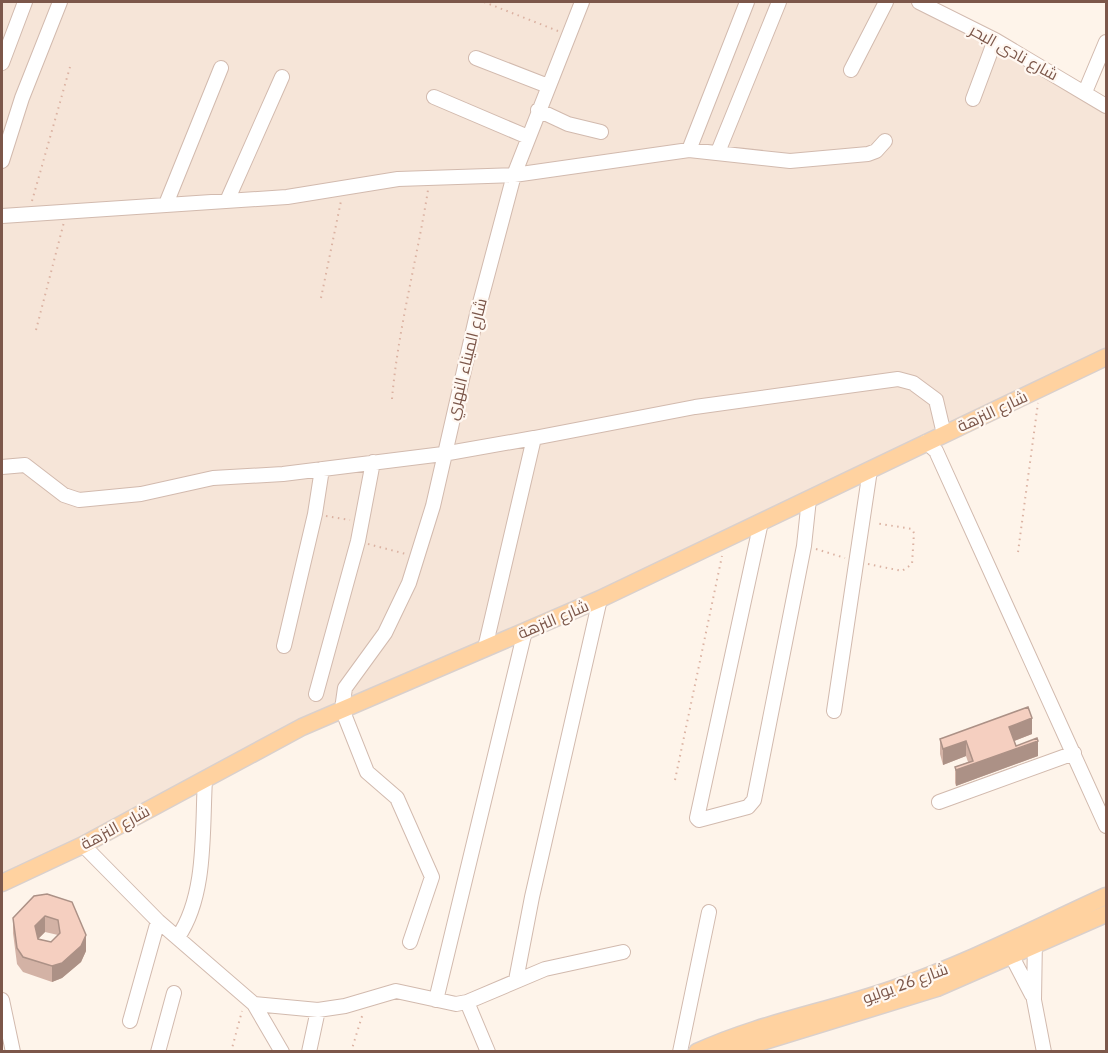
<svg xmlns="http://www.w3.org/2000/svg" width="1108" height="1053" viewBox="0 0 1108 1053" font-family="Lato,Cairo,sans-serif">
	<style>
		.residential { fill: #f6e5d8 }
		.lines { fill: none; stroke-linecap: round; stroke-linejoin: round }
		.minor-casing { stroke: #d2baae; stroke-width: 16 }
		.major-casing { stroke: #dad0cc; stroke-width: 19 }
		.path { stroke: #dbb2a2; stroke-width: 2; stroke-dasharray: 1.5 4.5; stroke-linecap: butt }
		.minor { stroke: #fff; stroke-width: 14 }
		.major { stroke: #ffd2a0; stroke-width: 16 }
		.wall { fill: #d3b2a5; fill-rule: evenodd }
		.shaded-wall { fill: #ac9186 }
		.building { fill: #f5cfc0; stroke: #ac9186; stroke-width: 1.5; fill-rule: evenodd }
		.labels { text-anchor: middle; stroke-width: 4.5; stroke-linejoin: round; paint-order: stroke }
		.street-label { font-size: 16px; fill: #7c574a; stroke: #fff8f2 }
	</style>
	<rect width="100%" height="100%" fill="#fef4ea"/>
	<path class="residential" d="M2 2H919L1106 106V357L342 709 2 883Z"/>
	<g class="lines">
		<defs>
			<path id="minor" d="M919 2 995 40 1106 106
				M476 58 548 86
				M2 63 25 2
				M851 70 886 2
				M1085 92 1106 42
				M434 97 528 137
				M973 99 995 40
				M538 110 568 124 601 132
				M689 150 747 2
				M718 152 779 2
				M2 161 22 98 60 2
				M227 201 282 77
				M166 204 221 68
				M2 216 287 197 398 179 514 175 689 150 790 161 868 154 876 151 885 141
				M534 438 695 407 898 379 913 383 936 400 944 434
				M926 442 936 451 1106 826
				M2 467 25 465 64 495 79 500 141 494 213 478 283 474 443 454 534 438 485 648
				M761 522 697 818 699 820 748 807 754 800 804 546 809 499
				M284 646 315 514 322 469
				M316 694 358 541 373 462
				M834 711 870 470
				M939 802 1074 753
				M83 845 158 921 254 1004 282 1052
				M178 937C207 895 202 829 205 779
				M1035 938 1034 1000 1044 1052
				M410 942 432 877 397 798 367 772 342 709 345 688 385 633 409 583 433 506 477 314 514 175 582 2
				M1008 949 1032 995
				M516 980 532 897 600 599
				M2 1000 13 1052
				M436 1000 525 631
				M467 1002 488 1052
				M254 1004 318 1010 345 1006 396 991 456 1004 467 1002 545 969 623 952
				M130 1021 158 921
				M158 1052 174 993
				M309 1052 318 1010
				M680 1052 709 912"/>
			<path id="major" d="M2 883 83 845 302 727 600 599 1106 357
				M697 1052C760 1023 827 1012 893 989 966 964 1036 928 1106 896
				M729 1052 937 988 1106 914"/>
		</defs>
		<use href="#minor" class="minor-casing"/>
		<use href="#major" class="major-casing"/>
		<path class="path" d="M484 2 558 31
			M32 201 70 67
			M321 298 341 201
			M36 330 64 222
			M392 399C398 329 417 260 428 190
			M326 516 350 520
			M368 544 406 554
			M816 549 845 558
			M1018 552 1038 403
			M868 564 902 571 912 564 914 533 912 529 875 523
			M675 780 722 556
			M231 1052 242 1011
			M351 1052 363 1013"/>
		<use href="#minor" class="minor"/>
		<use href="#major" class="major"/>
	</g>
	<path class="wall" d="M1032 734 1014 741 1016 746 1038 756 956 786 955 783V767L968 762 966 756 943 765 940 754V739Z
		M72 902 86 951 81 962 62 978 52 982 23 972 17 964 13 933V918ZM45 932 58 935 51 942 38 939Z"/>
	<path class="shaded-wall" d="M1032 718V734L1009 743V727Z
		M966 741V756L943 765V749Z
		M1038 741V756L956 786V770Z
		M45 916V932L35 942V926Z
		M86 935V951L81 962 62 978 52 982V966Z"/>
	<path class="building" d="M1028 707 1032 718 1009 727 1016 746 1037 738 1038 741 956 770 955 767 973 761 966 741 943 749 940 739Z
		M47 894 72 902 86 935 81 946 62 963 52 966 23 957 17 948 13 918 34 896ZM45 916 58 920 60 933 51 942 38 939 35 926Z"/>
	<g class="labels">
		<g class="street-label">
			<text transform="translate(1014 52) rotate(29)" y="6">شارع نادى البحر</text>
			<text transform="translate(466 359) rotate(-76)" y="6">شارع الميناء النهري</text>
			<text transform="translate(992 411) rotate(-25)" y="6">شارع النزهة</text>
			<text transform="translate(553 619) rotate(-23)" y="6">شارع النزهة</text>
			<text transform="translate(115 827) rotate(-28)" y="6">شارع النزهة</text>
			<text transform="translate(905 983) rotate(-20)" y="6">شارع 26 يوليو</text>
		</g>
	</g>
	<rect width="1108" height="1053" fill="none" stroke="#7c574a" stroke-width="6"/>
</svg>
